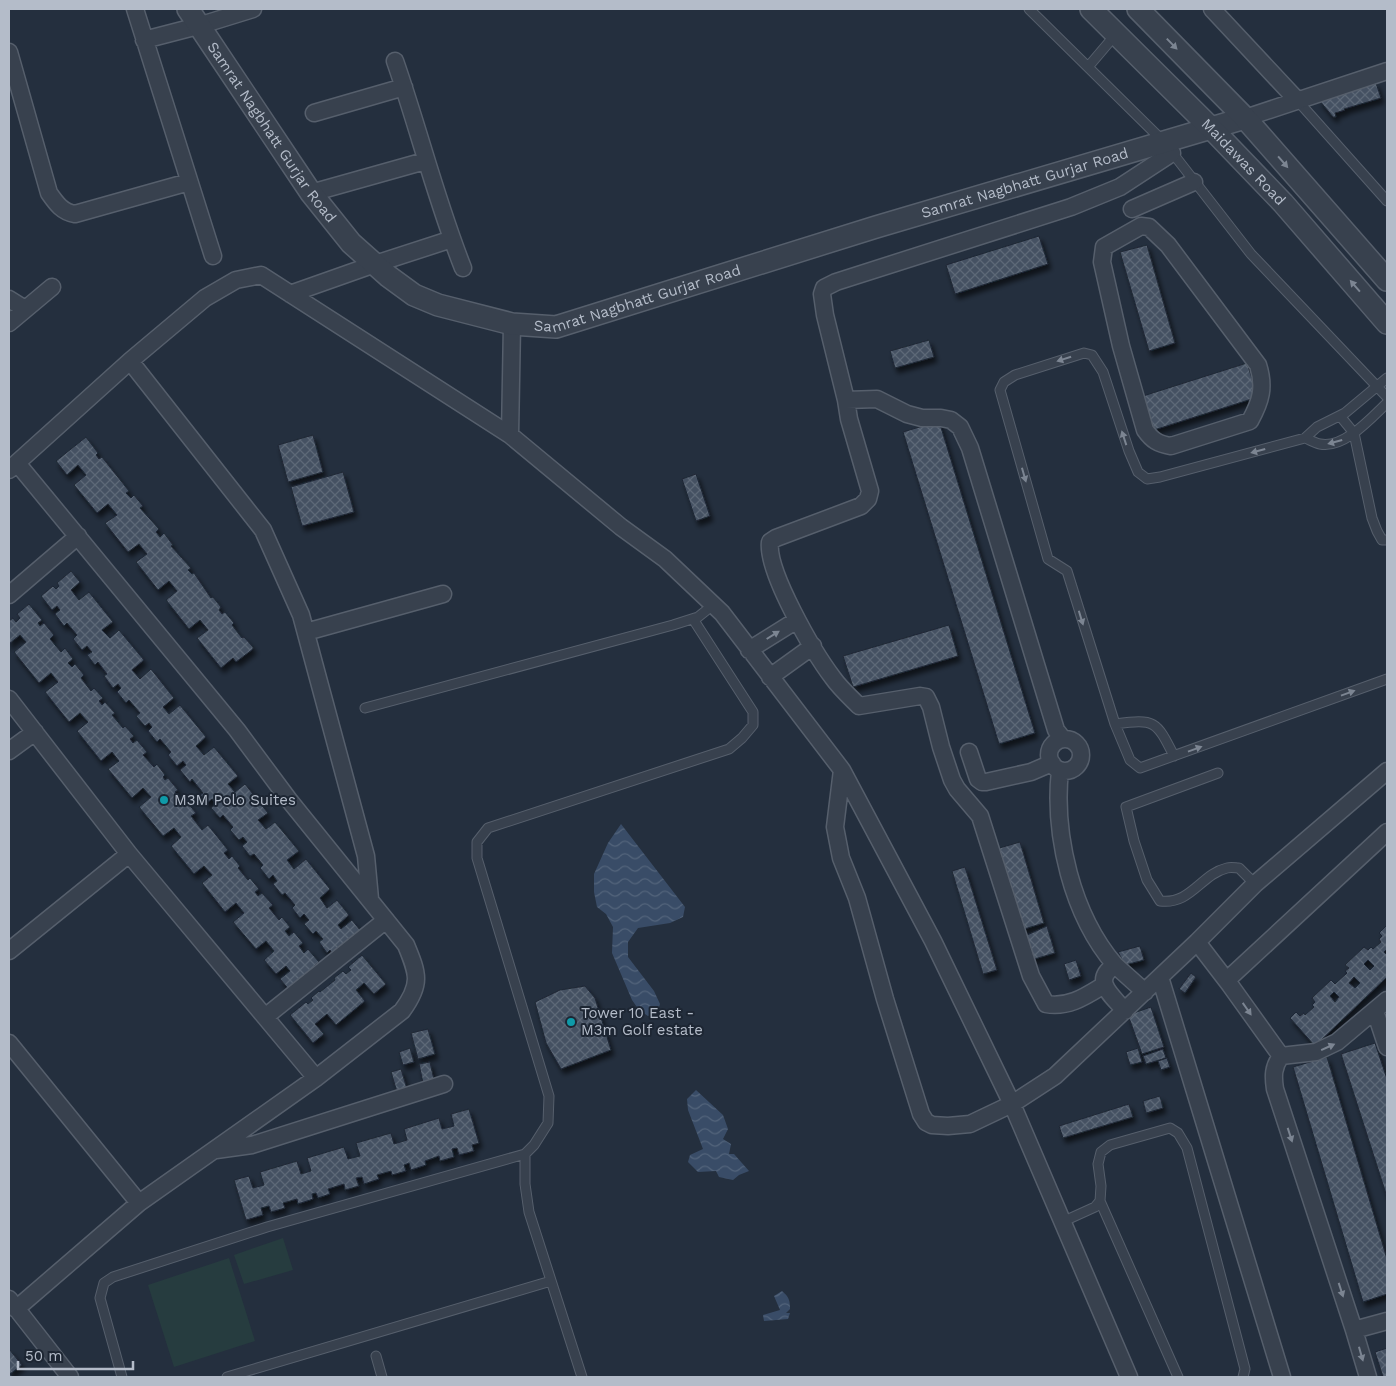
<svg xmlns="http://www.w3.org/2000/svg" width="1396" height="1386" viewBox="0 0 1396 1386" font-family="'Work Sans',sans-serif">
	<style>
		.pitch { fill: #263c3f }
		.water { fill: url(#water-waves) }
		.building { fill: url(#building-cross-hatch); stroke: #1f2835; fill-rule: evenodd; filter: url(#shadow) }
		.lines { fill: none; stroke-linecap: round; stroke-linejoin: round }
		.service-casing { stroke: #565f6c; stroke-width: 11 }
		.minor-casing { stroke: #565f6c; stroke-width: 19 }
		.tertiary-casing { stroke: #565f6c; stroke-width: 24 }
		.service { stroke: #38414e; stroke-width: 9 }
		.minor { stroke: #38414e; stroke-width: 16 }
		.tertiary { stroke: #38414e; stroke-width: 21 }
		.oneway { fill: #7c8592 }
		.culture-dot { fill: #0f9aa8; stroke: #1d2633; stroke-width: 2 }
		.labels { text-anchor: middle; stroke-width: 4; stroke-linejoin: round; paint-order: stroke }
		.street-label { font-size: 15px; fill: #b4bcc9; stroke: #1d2633 }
		.poi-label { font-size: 15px; fill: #b4bcc9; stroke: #1d2633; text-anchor: start }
	</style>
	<defs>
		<pattern id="water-waves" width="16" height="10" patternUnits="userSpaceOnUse" patternTransform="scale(1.25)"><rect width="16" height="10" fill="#394c67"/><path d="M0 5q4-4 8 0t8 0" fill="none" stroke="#53647b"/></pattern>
		<pattern id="building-cross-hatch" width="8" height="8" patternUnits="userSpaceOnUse" patternTransform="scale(1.25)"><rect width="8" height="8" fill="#455162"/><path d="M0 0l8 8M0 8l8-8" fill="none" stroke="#5d6877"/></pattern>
		<filter id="shadow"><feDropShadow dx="3" dy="5" stdDeviation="2.5" flood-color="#0009"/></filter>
	</defs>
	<rect width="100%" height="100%" fill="#242f3e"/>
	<path class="pitch" d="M283 1238 293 1270 244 1284 234 1255Z
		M229 1258 255 1341 174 1367 148 1285Z"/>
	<path class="water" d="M621 824 685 907 683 917 670 923 638 928 628 942V957L654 991 660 1004 657 1013 648 1016 639 1010 632 1000 612 953 613 927 606 914 597 907 594 892V874L608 843Z
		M696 1090 723 1115 728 1129 723 1139 731 1144 729 1154H734L749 1171 739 1175 733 1180 719 1177 716 1171 698 1172 688 1162 690 1155 703 1149 688 1110 687 1099Z
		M782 1291C789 1297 790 1300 790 1309L786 1313H790L788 1319 764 1321 763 1315 780 1310 774 1296Z"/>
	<path class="building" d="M1376 83 1381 98 1344 109 1345 110 1335 113 1336 117H1333L1319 100Z
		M1039 236 1048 264 955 294 946 265Z
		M1147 245 1175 343 1149 351 1120 252Z
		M929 340 934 357 895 368 890 351Z
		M1247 363 1258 397 1154 430 1143 396Z
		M939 421 1035 733 999 744 903 432Z
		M313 435 323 472 288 482 278 445Z
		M86 437 98 453 96 455 99 459 102 457 129 491 126 493 131 498 134 495 143 506 140 508 159 529 156 532 160 537 164 533 173 545 171 546 191 568 188 570 192 574 194 573 211 598 213 597 221 607 219 610 222 614 225 612 234 623 232 625 242 638 244 637 253 647V649L236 662 233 658 221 668 197 638 208 630 200 620 189 629 166 600 177 591 169 581 158 590 136 562 147 554 139 544 128 552 105 523 117 515 108 504 97 513 74 485 86 475 78 465 67 475 56 461Z
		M343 472 354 512 302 526 291 487Z
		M696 474 710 516 696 521 682 479Z
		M71 571 80 582 71 590 79 600 89 592 113 622 102 630 110 638 119 630 144 660 132 670 140 679 151 669 174 698 163 707 169 714 180 705 206 737 196 746 204 755 214 747 238 776 228 784 235 792 245 784 268 813 258 820 266 829 275 822 299 851 287 860 294 869 306 859 330 889 320 898 327 908 337 900 349 915 338 925 341 929 352 920 364 935 336 958 330 950 327 953 319 942 323 939 316 931 313 934 304 924 309 920 304 914 300 918 292 908 295 905 285 893 282 895 273 884 277 881 273 875 269 879 260 868 263 865 254 854 250 856 242 846 247 842 243 837 239 840 230 830 233 827 223 815 220 818 211 808 216 804 212 799 207 803 200 795 203 793 192 779 190 782 180 770 186 765 183 761 177 766 168 755 171 752 160 739 157 742 148 731 152 727 149 723 145 726 136 716 140 713 129 700 126 703 117 692 121 688 118 684 113 688 104 676 107 674 98 662 95 665 87 655 92 652 87 646 82 650 73 639 77 635 67 623 64 626 55 614 60 610 57 606 52 610 41 596 53 586 56 589 59 586 57 583Z
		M29 604 42 620 38 623 40 626 44 623 54 635 50 639 61 652 65 648 73 659 68 663 72 667 75 664 84 675 81 678 91 691 94 688 103 698 99 701 102 705 105 702 115 713 112 715 123 728 125 726 134 736 130 739 133 743 137 740 147 752 143 755 154 767 157 764 165 775 163 777 165 780 168 778 178 790 175 792 185 804 187 802 196 813 191 816 202 830 208 825 228 850 224 853 229 859 232 856 240 866 238 868 248 880 250 878 259 889 255 892 258 896 262 893 273 905 269 908 279 920 282 917 290 927 285 931 289 936 294 932 303 943 299 946 304 953 308 949 319 962 314 966 318 971 292 993 280 979 290 971 286 966 276 974 264 960 274 951 266 941 256 949 233 922 244 913 236 903 225 912 202 883 212 875 204 866 194 874 171 846 181 837 174 828 163 836 139 807 151 797 143 788 132 798 108 769 119 761 112 752 101 761 77 731 88 722 80 713 69 722 45 692 58 682 51 673 39 683 14 652 26 642 20 635 9 644V621L13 618 16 622 20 618 17 614Z
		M949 625 958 656 853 687 843 656Z
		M1020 842 1044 923 1021 930 996 849Z
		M965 867 997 970 983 974 952 871Z
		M1387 925V949L1384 952 1387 955V977L1315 1046 1290 1018 1296 1012 1300 1016 1304 1013 1305 1015 1314 1007 1312 1005 1315 1002 1312 998 1331 980 1335 984 1347 973 1345 971 1349 968 1345 965 1364 947 1368 950 1371 947 1373 949 1381 942 1379 939 1382 936 1379 933ZM1368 960 1374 966 1370 970 1364 964ZM1354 977 1360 983 1355 988 1349 983ZM1334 992 1339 997 1335 1002 1330 996Z
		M1047 926 1055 953 1031 960 1025 936Z
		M1140 946 1144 960 1125 965 1118 952Z
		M362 955 386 984 374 994 364 983 356 990 365 1001 336 1025 327 1014 315 1024 324 1034 313 1043 290 1015 306 1002 308 1004 313 1000 311 998 319 991 320 992 335 980 334 978 343 971 346 974 351 970 348 967Z
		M1076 960 1081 976 1069 980 1064 964Z
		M1191 973 1196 977 1185 993 1179 989Z
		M585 986 595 998 611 1050 561 1069 546 1043 535 1002 560 990Z
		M1151 1007 1164 1047 1142 1054 1128 1015Z
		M428 1029 435 1054 418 1059 411 1033Z
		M1375 1043 1387 1079V1197L1341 1054Z
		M410 1048 414 1062 403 1065 399 1052Z
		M1138 1048 1142 1062 1130 1065 1126 1052Z
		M1163 1049 1166 1058 1146 1064 1143 1056Z
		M1327 1057 1387 1259V1294L1363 1302 1293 1067Z
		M1167 1058 1170 1067 1161 1070 1158 1061Z
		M430 1062 434 1080 423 1083 419 1064Z
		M401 1069 407 1089 397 1092 391 1072Z
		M1160 1096 1163 1108 1146 1113 1143 1101Z
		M1129 1104 1133 1117 1063 1138 1059 1126Z
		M469 1109 479 1143 472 1145 474 1151 459 1155 457 1148 452 1149 454 1157 440 1161 439 1156 425 1161 426 1165 411 1170 409 1163 404 1165 406 1171 392 1175 391 1171 377 1175 379 1179 364 1184 362 1177 356 1178 359 1186 345 1190 344 1184 328 1189 330 1194 318 1198 316 1193 312 1194 313 1199 298 1204 297 1199 283 1203 285 1208 271 1212 269 1206 261 1208 263 1215 246 1220 234 1180 249 1176 253 1188 264 1185 260 1172 297 1161 301 1174 311 1171 307 1158 344 1147 348 1159 360 1156 356 1143 391 1133 394 1144 407 1140 404 1129 439 1118 442 1129 454 1126 451 1114Z
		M1387 1348V1377H1383L1375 1352Z
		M9 1349 22 1365 10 1374 12 1377H9Z"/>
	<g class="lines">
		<defs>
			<path id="service" d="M1029 9 1164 142 1251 254 1387 397
				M1088 67 1116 34
				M1297 100 1387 201
				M1387 378 1345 413 1317 427 1305 438 1160 477 1147 479 1138 472 1129 451 1103 372 1092 355 1084 353 1015 375 1004 382 1000 390 1048 559 1067 571 1115 724 1130 760 1140 768 1387 679
				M1340 416 1354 433 1372 518 1377 531 1382 540H1387
				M1305 438C1310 440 1315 443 1320 444 1344 449 1371 418 1387 403
				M365 708 673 625 698 617 713 605
				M1115 724C1155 719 1156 720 1174 756
				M1218 773 1126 807 1134 841 1147 880 1160 901C1191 905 1201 874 1227 868 1231 867 1236 868 1239 868L1255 884
				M1100 1201 1178 1377
				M1062 1222 1095 1207 1100 1201 1101 1186 1098 1164 1101 1152 1110 1145 1170 1128 1178 1133 1187 1148 1245 1369 1243 1377
				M376 1356 382 1377
				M122 1377 100 1298 104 1283 113 1277 267 1227 525 1154
				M227 1377 551 1281
				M582 1377 529 1212 525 1184V1154L534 1145 548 1123 549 1096 477 858V842L488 828 729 749 742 738 753 725V712L693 619"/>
			<path id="minor" d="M135 9 213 256
				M1212 9 1297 100
				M144 40 198 26 253 9
				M9 52 49 193C56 203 62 212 75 214L189 182
				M395 61C419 130 436 200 463 268
				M314 113 404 87
				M1245 118 1387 71
				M311 193 425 161
				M1132 209 1194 182
				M1141 226 1149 227 1168 245 1258 365C1265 387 1261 401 1250 421L1171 446C1158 444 1152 440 1145 430L1121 346 1102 262 1104 247Z
				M290 294 375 264 452 239
				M9 299 25 309
				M9 323 52 287
				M130 361 263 530 301 615 366 856 370 899
				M846 400 877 399 907 414 922 418H941L951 420 960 427 970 448 1056 730 1063 739
				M510 435 512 324
				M9 470 130 361 205 298 236 280 261 275 510 435 621 527 665 559 722 613 842 770 835 827 841 858 857 898 885 999 921 1114 926 1122 932 1125 948 1126 970 1124 1012 1104 1055 1076 1197 942 1255 884 1387 771
				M9 595 78 536
				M306 632 443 594
				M749 650 797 620
				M770 677 813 646
				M9 699 129 854 316 1078
				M1049 755a16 16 0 1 1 32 0a16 16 0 1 1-32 0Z
				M9 751 35 732
				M969 752 978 779 982 782H986L1031 772 1052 763
				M842 770 933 941 1012 1104 1129 1377
				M1060 770C1053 835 1072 915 1115 965
				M1197 942 1230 985 1281 1056
				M9 951 129 854
				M1160 977 1282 1377
				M1227 980 1387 832
				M1104 985C1086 996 1069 1008 1046 1004L1031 976 980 816 957 789 952 780 941 747 931 707 926 697 920 696 859 706C850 697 840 688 833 678 814 653 766 571 770 542L776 538 861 506 868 499 870 491 849 419 846 400 825 315 822 294 824 288 836 282 1071 207 1120 187 1172 153
				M1125 1011C1112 995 1091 981 1115 965L1145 992
				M1375 1011 1387 1047
				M265 1017 386 920
				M9 1043 139 1203
				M216 1150 252 1145 444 1084
				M9 1299 70 1377
				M16 1309 139 1203 316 1078 402 1011C422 984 418 974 406 945L289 800 237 730 17 463
				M1354 1330 1387 1321
				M1368 1377 1354 1330 1275 1089C1273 1076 1273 1067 1281 1056L1316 1052 1337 1042 1387 1000"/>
			<g id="tertiary">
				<path id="s1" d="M188 9 311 193 351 243 388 276 414 295 438 305 512 324 556 327 876 227 1245 118"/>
				<path id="s2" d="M1091 9 1211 128 1283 203 1387 323"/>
				<path d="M1138 9 1245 118 1387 280"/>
			</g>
		</defs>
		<use href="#service" class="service-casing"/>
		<use href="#minor" class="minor-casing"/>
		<use href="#tertiary" class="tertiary-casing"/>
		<use href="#service" class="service"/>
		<use href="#minor" class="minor"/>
		<use href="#tertiary" class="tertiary"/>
	</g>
	<defs><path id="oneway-solid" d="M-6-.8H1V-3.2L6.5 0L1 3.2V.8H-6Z" transform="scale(1.25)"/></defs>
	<g class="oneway">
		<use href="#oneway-solid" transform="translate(1172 44) rotate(46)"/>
		<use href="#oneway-solid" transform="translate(1283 162) rotate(49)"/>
		<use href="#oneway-solid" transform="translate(1355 286) rotate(-131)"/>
		<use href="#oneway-solid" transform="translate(1064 359) rotate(162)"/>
		<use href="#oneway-solid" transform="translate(1124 438) rotate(-108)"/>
		<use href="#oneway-solid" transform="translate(1335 442) rotate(165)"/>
		<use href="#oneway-solid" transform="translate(1258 451) rotate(165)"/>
		<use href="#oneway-solid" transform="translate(1024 475) rotate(74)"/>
		<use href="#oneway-solid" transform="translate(1081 618) rotate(73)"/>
		<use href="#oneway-solid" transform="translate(773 635) rotate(-32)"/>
		<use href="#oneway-solid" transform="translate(1348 693) rotate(-20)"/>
		<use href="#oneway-solid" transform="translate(1195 749) rotate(-20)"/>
		<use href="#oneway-solid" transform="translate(1247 1009) rotate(55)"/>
		<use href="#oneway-solid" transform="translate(1328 1047) rotate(-24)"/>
		<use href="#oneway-solid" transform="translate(1290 1135) rotate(72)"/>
		<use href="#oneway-solid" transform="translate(1341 1290) rotate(72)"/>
		<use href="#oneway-solid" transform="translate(1361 1354) rotate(74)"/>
	</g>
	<g class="culture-dot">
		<circle cx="164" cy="800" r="5"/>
		<circle cx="571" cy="1022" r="5"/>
	</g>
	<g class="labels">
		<g class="street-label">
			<text dy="5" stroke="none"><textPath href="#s1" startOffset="149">Samrat Nagbhatt Gurjar Road</textPath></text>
			<text dy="5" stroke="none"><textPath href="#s2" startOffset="216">Maidawas Road</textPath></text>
			<text dy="5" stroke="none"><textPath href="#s1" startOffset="1004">Samrat Nagbhatt Gurjar Road</textPath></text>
			<text dy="5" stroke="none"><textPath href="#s1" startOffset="599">Samrat Nagbhatt Gurjar Road</textPath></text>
		</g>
		<g class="poi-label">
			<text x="174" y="805">M3M Polo Suites</text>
			<text x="581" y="1018">Tower 10 East -<tspan x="581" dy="17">M3m Golf estate</tspan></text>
		</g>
	</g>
	<rect width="1396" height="1386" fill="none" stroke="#b4bcc9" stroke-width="20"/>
	<path d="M18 1361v8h115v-8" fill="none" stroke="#b4bcc9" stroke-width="2.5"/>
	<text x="25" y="1361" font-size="15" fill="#b4bcc9" stroke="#1d2633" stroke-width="4" paint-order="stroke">50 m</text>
</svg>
